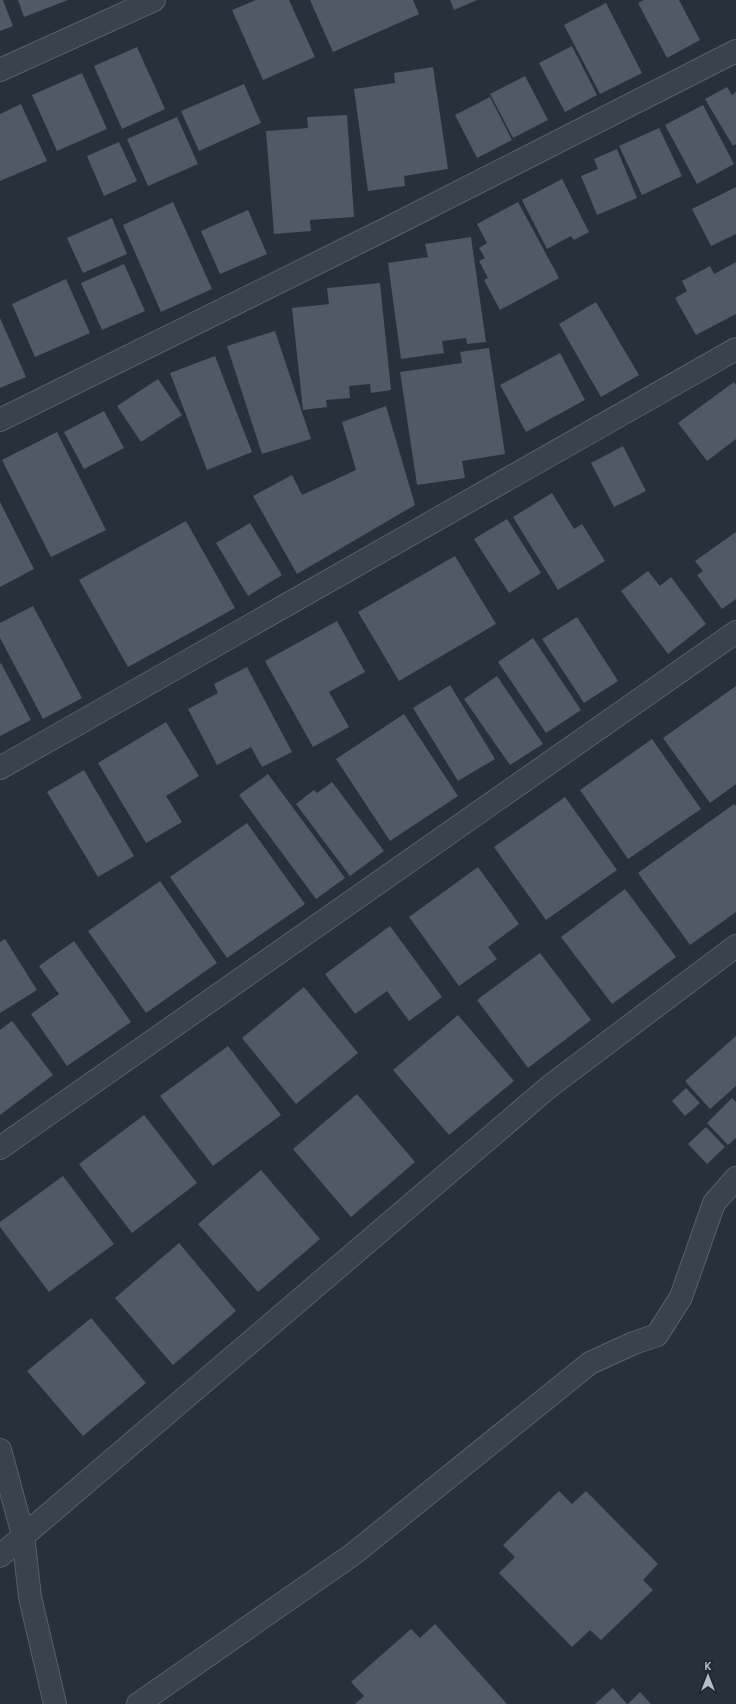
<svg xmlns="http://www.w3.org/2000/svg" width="736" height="1704" viewBox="0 0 736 1704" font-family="'Space Grotesk',sans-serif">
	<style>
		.building { fill: #505966 }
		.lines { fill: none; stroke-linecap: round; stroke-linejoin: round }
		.minor-casing { stroke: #586069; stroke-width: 24 }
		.minor { stroke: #3a424b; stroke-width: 22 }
	</style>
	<rect width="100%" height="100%" fill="#27303b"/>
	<path class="building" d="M0 0H3L13 26 0 31Z
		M18 0H68L24 17Z
		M256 0H289L315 57 263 80 232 10Z
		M310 0H413L419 14 333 52Z
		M450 0H477L454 10Z
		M644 0H679L700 40 667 58 638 3Z
		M606 3 642 73 600 94 564 25Z
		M572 46 597 95 565 112 539 63Z
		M137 47 165 109 122 129 94 66Z
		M433 67 448 169 404 176 405 186 368 191 354 89 395 83 394 73Z
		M82 73 107 129 57 151 32 95Z
		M525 76 548 120 513 138 490 94Z
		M244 84 261 123 199 151 181 111Z
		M727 87 732 95 736 92V144L733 146 705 99Z
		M490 97 512 140 477 158 455 115Z
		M21 104 47 161 0 181V114Z
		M703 105 734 164 697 184 665 125Z
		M347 115 354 217 310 220 311 231 274 234 266 131 308 128 307 117Z
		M177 117 198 164 148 186 127 139Z
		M659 128 682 176 642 195 619 146Z
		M119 142 137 181 104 196 87 156Z
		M617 149 637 198 597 215 581 176 598 169 594 159Z
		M562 179 589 232 574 240 571 236 547 249 522 200Z
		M736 187V234L711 246 692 209Z
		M173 202 212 289 161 312 123 225Z
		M518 202 559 278 500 310 484 280 488 278 479 261 485 258 479 248 487 243 477 224Z
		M248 210 267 254 220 274 201 231Z
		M112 218 127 254 83 273 67 238Z
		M471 237 486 342 467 344 466 338 442 341 444 353 401 359 388 263 428 257 425 244Z
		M736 262V314L696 335 675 298 687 291 682 281 710 266 714 274Z
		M124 264 145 311 102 330 81 283Z
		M66 279 90 333 35 357 12 304Z
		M380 283 391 390 371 393 370 384 349 386 350 398 326 400 327 407 303 410 292 308 329 304 327 288Z
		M596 302 639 375 601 397 559 324Z
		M0 318 26 377 0 388Z
		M275 331 311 439 262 454 227 346Z
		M489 348 505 454 462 461 465 478 417 485 400 372 462 363 460 352Z
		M560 353 585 400 526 432 500 385Z
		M215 356 252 452 207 470 170 373Z
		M158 379 182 415 141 442 117 406Z
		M734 382 736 385V439L707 461 678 423Z
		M386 406 415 505 297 574 253 496 292 475 302 495 356 470 342 422Z
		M104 411 124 448 84 469 64 432Z
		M57 432 106 530 51 557 2 460Z
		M623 446 646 491 614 507 591 463Z
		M552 493 574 529 582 524 605 561 558 590 513 517Z
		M0 502 34 569 0 587Z
		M507 519 541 573 509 593 474 539Z
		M186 521 235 608 128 667 79 580Z
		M250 523 282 575 248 596 216 543Z
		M736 532V599L722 609 697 575 703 571 695 561Z
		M455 556 496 624 399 681 358 612Z
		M648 571 660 586 671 577 706 624 668 654 621 591Z
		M33 606 82 698 43 719 0 638V623Z
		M577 617 618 681 584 703 542 639Z
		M337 621 365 672 329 692 349 727 313 747 265 661Z
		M533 638 581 710 546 733 498 662Z
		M1 663 31 720 0 736V664Z
		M247 667 292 752 262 767 251 747 217 765 188 709 218 693 214 684Z
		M497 676 543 744 510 765 464 699Z
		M450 685 495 759 458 781 413 708Z
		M736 686V784L710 803 663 738Z
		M404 714 458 796 390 841 336 759Z
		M166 722 199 776 166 796 182 822 146 843 98 763Z
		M652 739 701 809 628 859 580 790Z
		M84 770 134 856 98 877 47 792Z
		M268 774 345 878 316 899 239 795Z
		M332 782 384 851 350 876 296 804 314 790 317 793Z
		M565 797 617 870 546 920 494 847Z
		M734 804 736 806V912L690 945 638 873Z
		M247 823 305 904 227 958 170 877Z
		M478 867 519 924 488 947 497 959 459 986 409 917Z
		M160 881 217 963 146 1013 88 931Z
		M625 889 676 957 612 1004 561 937Z
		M390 926 442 997 409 1021 387 991 355 1014 325 974Z
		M5 939 37 990 0 1013V942Z
		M74 941 131 1022 67 1066 31 1014 59 994 39 966Z
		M540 953 591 1020 528 1068 477 1000Z
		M304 987 358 1053 296 1104 242 1038Z
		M458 1015 514 1081 449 1135 393 1070Z
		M12 1021 53 1075 0 1115V1030Z
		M736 1036V1086L710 1109 685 1081Z
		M228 1046 281 1115 213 1166 160 1096Z
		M686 1088 700 1103 685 1116 672 1101Z
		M357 1094 415 1162 351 1217 293 1149Z
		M732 1098 736 1102V1138L728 1145 707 1123Z
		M144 1115 197 1183 132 1233 79 1164Z
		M706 1127 725 1147 707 1164 688 1144Z
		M261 1170 320 1239 258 1292 198 1224Z
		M63 1176 114 1244 49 1292 0 1227V1222Z
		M179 1243 236 1311 173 1365 115 1298Z
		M91 1318 146 1383 83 1436 27 1371Z
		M559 1491 572 1504 586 1491 658 1564 643 1580 653 1590 601 1640 590 1630 572 1647 499 1573 515 1557 503 1545Z
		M435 1624 507 1704H355L364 1696 351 1682 411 1629 420 1638Z
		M613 1688 627 1704H595Z
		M640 1692 651 1704H628Z"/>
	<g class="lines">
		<defs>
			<path id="minor" d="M0 70 154 0
				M0 420 390 227 736 51
				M0 768 736 349
				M0 1148 736 632
				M0 1450 23 1535 30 1597 55 1704
				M0 1556 550 1086 736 946
				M138 1704 352 1555 590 1363 634 1343 657 1335 681 1297 714 1203 736 1178"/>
		</defs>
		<use href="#minor" class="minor-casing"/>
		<use href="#minor" class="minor"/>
	</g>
	<g transform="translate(708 1676)" stroke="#1f2730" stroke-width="3" paint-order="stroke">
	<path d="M0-3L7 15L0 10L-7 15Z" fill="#b6bdc7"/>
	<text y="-6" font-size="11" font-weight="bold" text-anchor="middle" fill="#b6bdc7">K</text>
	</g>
</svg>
